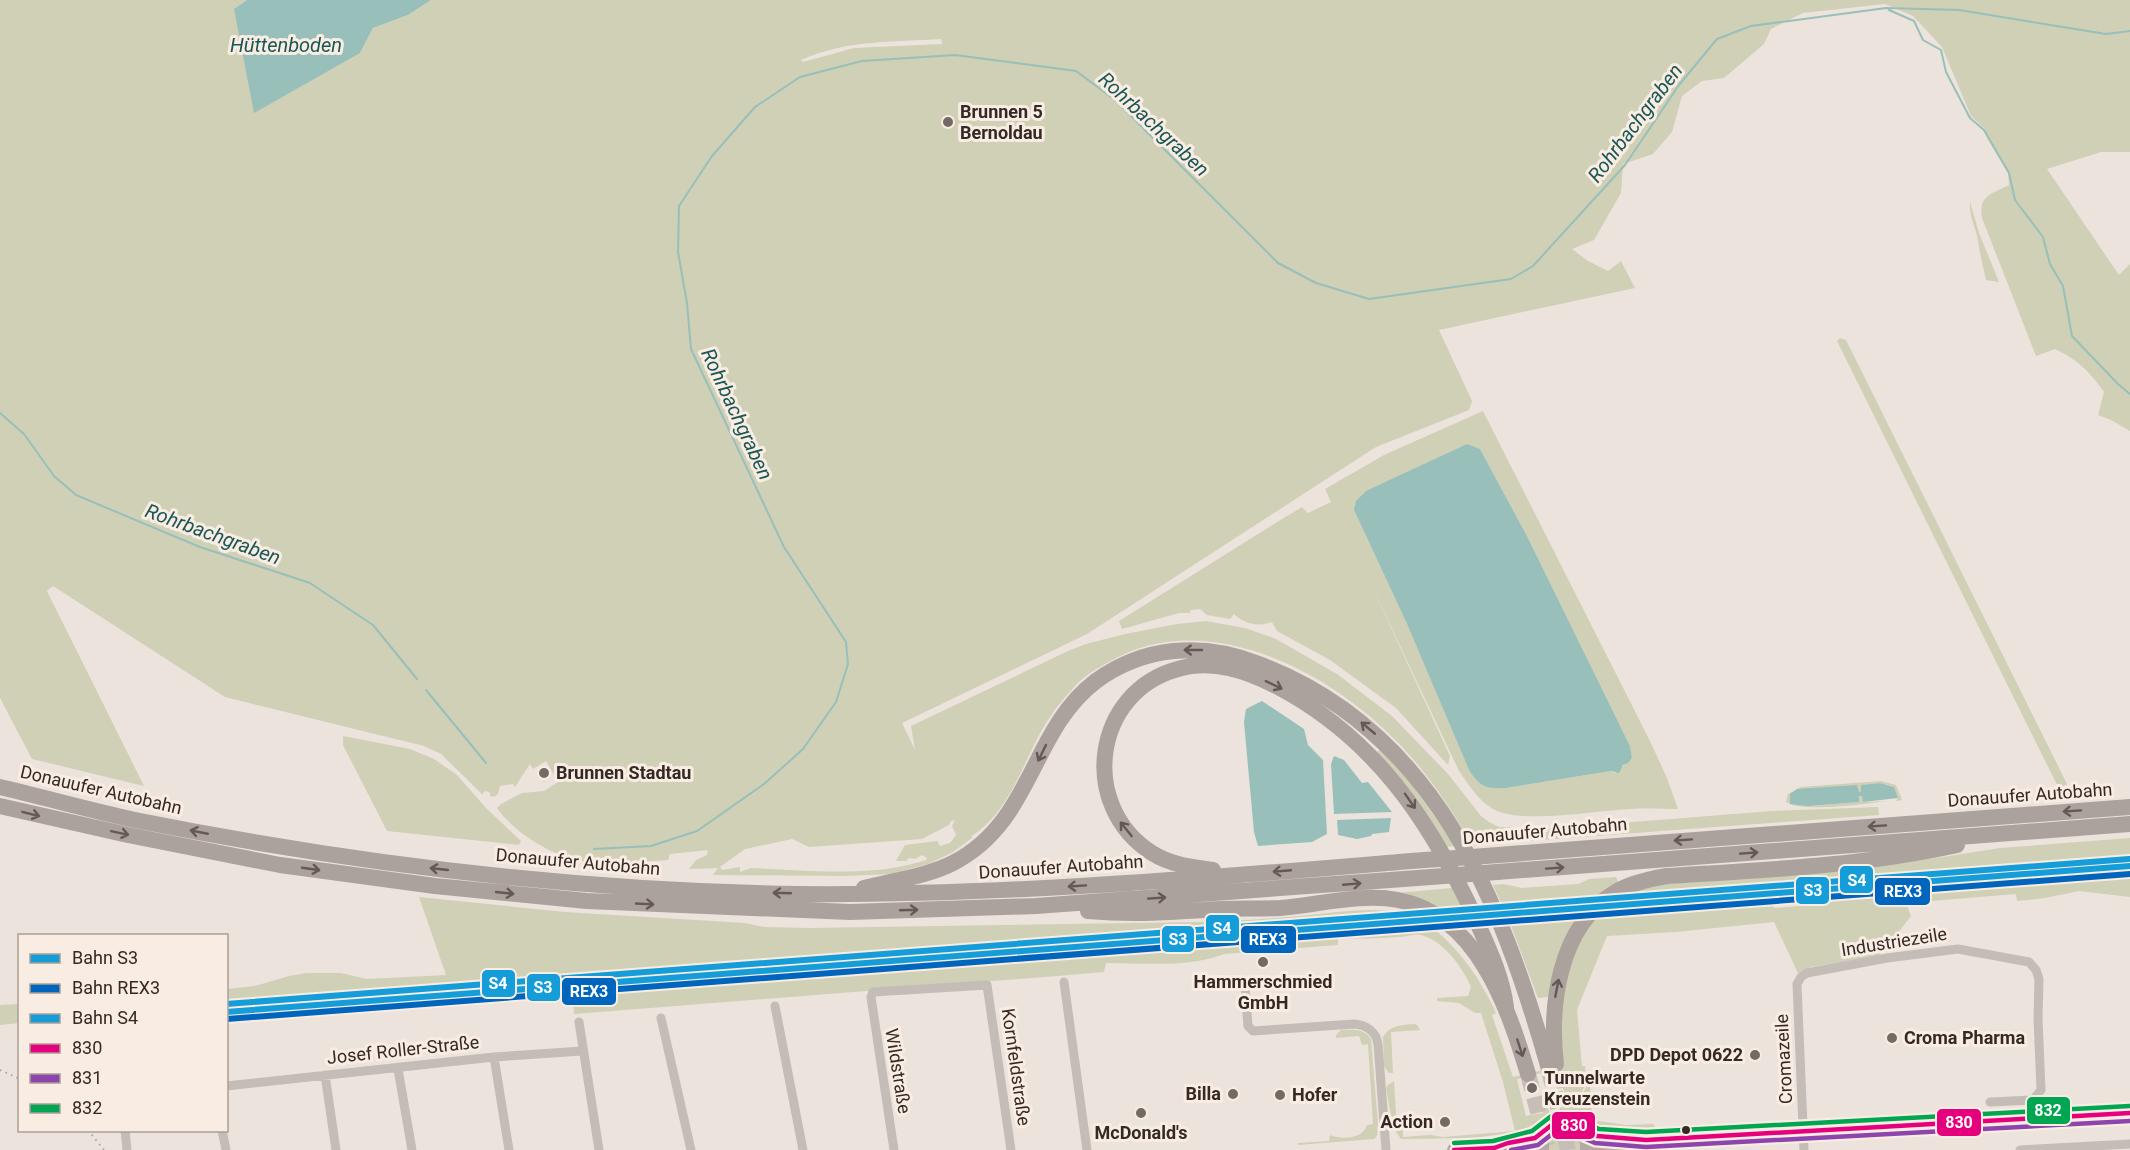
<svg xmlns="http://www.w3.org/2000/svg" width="2130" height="1150" viewBox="0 0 2130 1150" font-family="Roboto,sans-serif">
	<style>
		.green { fill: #cfd0b6; fill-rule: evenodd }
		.water { fill: #99bfbb }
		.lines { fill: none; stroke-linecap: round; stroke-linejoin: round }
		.stream { stroke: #99bfbb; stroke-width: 2 }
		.motorway-tunnel { stroke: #c7beb8; stroke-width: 16; stroke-dasharray: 16 8; stroke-linecap: butt }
		.minor { stroke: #c4bcb7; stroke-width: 9 }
		.primary { stroke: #b3aaa6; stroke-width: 14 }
		.motorway { stroke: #aba29d; stroke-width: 16 }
		.rail { stroke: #aca5a1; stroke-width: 2; stroke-dasharray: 1.5 4.5; stroke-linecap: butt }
		.motorway-bridge { stroke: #aba29d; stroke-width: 16 }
		.bus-1-casing { stroke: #f9ede3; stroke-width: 9 }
		.bus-2-casing { stroke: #f9ede3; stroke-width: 9 }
		.bus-3-casing { stroke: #f9ede3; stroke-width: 9 }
		.bus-1 { stroke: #e5007d; stroke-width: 4.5 }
		.bus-2 { stroke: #8e44ad; stroke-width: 4.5 }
		.bus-3 { stroke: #00a651; stroke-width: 4.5 }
		.rail-1-casing { stroke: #f9ede3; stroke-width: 10 }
		.rail-2-casing { stroke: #f9ede3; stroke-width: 10 }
		.rail-3-casing { stroke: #f9ede3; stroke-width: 10 }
		.rail-1 { stroke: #159dd9; stroke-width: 6 }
		.rail-2 { stroke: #0065bd; stroke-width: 6 }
		.rail-3 { stroke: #159dd9; stroke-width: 6 }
		.oneway { stroke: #645955 }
		.poi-dot { fill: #746a65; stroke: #f9ede3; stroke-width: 2 }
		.bus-dot { fill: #342925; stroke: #f9ede3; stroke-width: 2 }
		.labels { text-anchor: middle; stroke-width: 6; stroke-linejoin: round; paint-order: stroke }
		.poi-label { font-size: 18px; font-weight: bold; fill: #342925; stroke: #f9ede3; text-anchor: start }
		.street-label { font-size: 18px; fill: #342925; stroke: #f9ede3 }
		.water-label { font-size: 20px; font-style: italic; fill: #1a5755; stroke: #f9ede3 }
		.line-badge { stroke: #f9ede3; stroke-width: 2 }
		.badge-label { font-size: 16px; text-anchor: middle; font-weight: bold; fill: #fff }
	</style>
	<rect width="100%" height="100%" fill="#ece3dd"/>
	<path class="green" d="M0 0H247L234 9 360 53 373 28 408 15 431 0H2130V152H2101L2047 169 2119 275 2130 264V431L2111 420 2098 415 2104 392C2090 372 2077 359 2055 349L2036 356 1982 218C1978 196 1991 194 2009 185L2008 173 1987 138 1985 129 1971 116 1942 47 1913 16 1885 4 1803 13 1771 29 1764 44 1724 78 1702 81 1682 96 1672 132 1653 154 1623 164 1621 193 1594 240 1572 249 1588 261 1608 271 1621 261 1635 288 1439 330 1472 401 1469 410 1376 447 1087 634 902 723 915 750 911 726 1068 651 1086 644 1125 634 1177 624 1206 621 1245 628 1276 639 1337 674 1392 716 1448 774 1481 816 1489 822 1499 827 1545 829 1772 811 1878 807 1879 815 1472 845C1448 803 1421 763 1385 730 1316 665 1200 608 1109 662 1098 668 1085 675 1076 685 1067 695 1057 706 1050 717 1023 757 1014 808 972 836V838L953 852 928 864 890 874 844 876 713 875 718 868 689 869 696 860 707 855 708 850 670 854 668 860C644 861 617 865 593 863 558 859 518 837 497 808L501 804 522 793 544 791 558 782 546 761 533 769 530 764 515 787 513 784 500 786 498 794 494 797 490 796V793L486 791 483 792V795L441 754 424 746 225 697 53 586 47 591 144 786 32 759 0 698ZM941 39 942 44 854 48 803 62 801 60C845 40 894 42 941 39ZM955 820 952 826 956 835 950 843 940 846 937 841 905 845 896 861H906L909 858 915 859 922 855 927 858 926 860C875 878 805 870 751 868L740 872V867L722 870 720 867 745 849 792 839 809 847 922 839 949 825 951 821Z
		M1970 202 1979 233 1999 282 1986 280C1983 267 1980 254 1978 241 1976 227 1969 217 1970 202Z
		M1840 338 1846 340 2067 784 2063 787 2057 785 1837 341Z
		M1483 411 1650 741 1667 778 1678 809C1663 809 1647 808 1631 809 1599 810 1520 825 1493 809 1479 801 1468 784 1459 771L1369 580 1450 756 1448 765 1396 708 1330 660 1277 631 1272 622C1259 627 1244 624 1234 614L1230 619 1207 615 1200 609 1191 610 1190 613H1179L1122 629 1119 621 1282 519 1302 507 1308 513 1331 502 1325 489 1384 455ZM1480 449 1527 536 1630 746 1632 758 1615 773 1611 771 1506 788C1486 789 1480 786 1469 770L1407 624 1354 510Z
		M343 736 410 749 434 759 457 775 486 808 521 841 519 845 387 831 343 745Z
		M1382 747 1395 760 1455 846 1445 847 1376 753Z
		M1881 781 1896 785 1902 800 1896 801 1898 798 1892 786 1880 783 1862 785 1861 791 1858 792 1857 786 1810 806 1858 802 1859 796H1862L1863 802 1886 801C1866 804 1801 813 1786 802L1788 794 1801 787Z
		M2130 838V862L1609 901 1652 882 1814 872 1904 863 2000 848Z
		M2130 875V897L2079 891 2045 898 2017 901 2016 894 1906 903 1911 916 1883 952 1878 956 1811 967 1798 973 1774 922 1676 932 1607 936 1577 1010 1582 1066H1585L1586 1084 1580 1095 1565 1097 1563 1088 1557 1089 1556 1081 1544 1084 1541 1073 1517 1079 1526 1116 1543 1113 1542 1106 1548 1108 1550 1114 1523 1131 1474 1138 1401 1139 1393 1127 1386 1088 1388 1085 1394 1081 1397 1130H1403V1137L1431 1135 1443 1137 1515 1131 1503 1082 1481 1013H1475L1459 1003 1437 1001V998L1468 996 1471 987C1463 968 1443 940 1421 935 1414 933 1406 937 1398 937 1378 939 1358 938 1338 939V945L1224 954C1188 968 1144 963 1106 963L1104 972 1057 976 574 1014 572 994 1434 929C1462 952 1481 980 1496 1013L1492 1015 1513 1077 1564 1065C1562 1055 1560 1043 1560 1033 1560 995 1571 947 1594 917L1767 903 1775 908 1827 904 1838 898Z
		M1616 877 1620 885 1595 902 1504 909 1493 885 1503 884 1522 888 1578 884 1589 879Z
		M1452 888 1464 912 1442 914 1396 893Z
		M419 897 565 912 745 923 764 927 809 928 1203 922C1236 921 1268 919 1300 916 1337 913 1376 904 1411 916L227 1007V989L255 986 289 976 307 973H341L367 979 446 975Z
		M1581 918 1548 997 1538 998 1510 923Z
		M19 1004V1023L0 1025V1005Z
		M1415 1024 1418 1026 1420 1030 1391 1032 1393 1073H1389L1384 1066 1383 1037C1390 1025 1402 1025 1415 1024Z
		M1341 1030C1353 1030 1364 1028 1371 1039L1378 1124 1377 1136 1374 1139 1298 1145V1143L1329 1141 1330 1135C1342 1140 1363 1139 1367 1125L1373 1124 1368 1044 1362 1045 1359 1036 1336 1038V1035Z
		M1588 1084H1590L1592 1113 1590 1118 1592 1120 1626 1125 1653 1124 1655 1127 1654 1131C1636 1129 1615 1134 1597 1127 1582 1122 1580 1110 1560 1110L1558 1100 1581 1096Z
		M1560 1127 1577 1131 1582 1150H1547V1139Z"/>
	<path class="water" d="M247 0H431L408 15 373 28 360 53 254 113 234 9Z
		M1467 444 1480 449 1527 536 1630 746 1632 758 1628 763 1623 765 1619 773 1611 771 1506 788C1486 789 1480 787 1469 770L1407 624 1354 510 1356 501 1366 491Z
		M1262 701 1304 729 1308 745 1323 760 1327 834 1312 842 1258 846 1254 832 1244 722 1246 709Z
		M1334 756 1344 760 1362 783 1368 782 1392 812 1334 814 1331 764Z
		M1880 783 1894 787 1898 798 1863 802 1862 796H1859V802L1809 806 1790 804V794L1797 789 1857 785 1859 792 1861 791V785Z
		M1391 818 1389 832 1372 834 1371 836 1357 839 1338 835 1337 820Z"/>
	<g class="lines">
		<path class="stream" d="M1889 10 1914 21 1923 40 1941 50 1946 72 1970 118 1984 130 2009 173 2015 200 2043 237 2050 264 2063 286 2072 336 2118 384 2130 394
			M0 413 24 434 54 476 76 495 200 547 310 583 373 625 417 679
			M426 690 486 763
			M594 849 651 846 697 831 764 784 803 749 836 702 848 664 846 642 784 547 691 349 687 303 678 252 679 206 712 156 755 107 800 77 862 61 955 55 1076 71 1115 100 1278 263 1316 283 1369 299 1511 279 1533 266 1625 165 1679 85 1717 39 1751 26 1886 8 1959 10 2106 34 2130 31"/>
		<path class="motorway-tunnel" d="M1549 1069 1568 1150
			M1528 1074 1547 1146"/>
		<path class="minor" d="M1064 982 1087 1150
			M1245 986 1248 1026 1253 1031 1354 1024C1366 1025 1376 1031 1378 1044L1386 1150
			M775 1006 803 1150
			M661 1018 691 1150
			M579 1022 599 1150
			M494 1057 509 1150
			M398 1069 412 1150
			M325 1075 336 1150
			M226 1086 494 1057 582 1051
			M125 1130 127 1150
			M222 1130 226 1150
			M894 1150 871 997 873 992 987 985 1011 1150
			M1804 1150 1797 984 1801 977 1807 973 1887 958 1958 949 2029 962 2036 970 2039 979 2038 1019 2041 1090 2033 1100 1990 1102
			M2020 1150 2130 1144"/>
		<path class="primary" d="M1583 1131 1587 1143V1150
			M1494 1148C1508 1143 1526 1143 1539 1136 1548 1132 1551 1123 1562 1122 1574 1121 1580 1131 1591 1134 1608 1139 1628 1137 1646 1140L2130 1113
			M1454 1150 1494 1148 1502 1150
			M1542 1150V1138L1545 1132
			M1597 1150 1635 1143"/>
		<path class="motorway" d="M0 787C47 798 93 811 140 821 356 864 578 891 798 894 1008 896 1216 877 1424 860
			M0 806 128 835 280 865 435 886 587 901 850 912 1036 906 1431 877
			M1472 857 2130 807
			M1213 870C1192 867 1171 865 1152 853 1078 806 1093 692 1178 669 1213 659 1247 671 1278 687 1374 738 1428 818 1473 913 1486 943 1502 974 1506 1007
			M1497 872 2130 824
			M864 888C894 880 925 877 953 863 1034 821 1030 731 1096 681 1144 646 1202 642 1256 663 1435 729 1501 900 1549 1069
			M1088 911C1134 915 1175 912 1220 909 1240 908 1260 909 1280 908 1318 905 1360 893 1398 900 1477 915 1508 1007 1528 1074
			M1556 1064C1549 1005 1559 927 1614 893 1630 883 1649 879 1667 876 1763 870 1863 866 1957 845"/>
		<path class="rail" d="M0 1070 20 1079
			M88 1130 104 1150"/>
		<path class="motorway-bridge" d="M1424 860 1472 857
			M1431 877 1497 872"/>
		<defs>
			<path id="bus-1" d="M1454 1150 1494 1148 1508 1143 1535 1138 1553 1124 1566 1122 1597 1136 1646 1140 2130 1113"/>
			<path id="bus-2" d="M1511 1150 1538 1145 1556 1131 1565 1130 1595 1143 1646 1147 2130 1121"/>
			<path id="bus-3" d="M1454 1143 1493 1141 1532 1131 1550 1117 1566 1115 1581 1119 1587 1125 1599 1129 1646 1132 2130 1106"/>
		</defs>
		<use href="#bus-1" class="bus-1-casing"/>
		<use href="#bus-2" class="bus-2-casing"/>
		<use href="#bus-3" class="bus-3-casing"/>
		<use href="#bus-1" class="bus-1"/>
		<use href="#bus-2" class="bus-2"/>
		<use href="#bus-3" class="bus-3"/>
		<defs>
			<path id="rail-1" d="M226 1012 2130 866"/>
			<path id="rail-2" d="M227 1019 2130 874"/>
			<path id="rail-3" d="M226 1004 2129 859"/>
		</defs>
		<use href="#rail-1" class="rail-1-casing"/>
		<use href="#rail-2" class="rail-2-casing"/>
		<use href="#rail-3" class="rail-3-casing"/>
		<use href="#rail-1" class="rail-1"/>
		<use href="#rail-2" class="rail-2"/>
		<use href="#rail-3" class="rail-3"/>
	</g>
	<defs><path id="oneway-shaft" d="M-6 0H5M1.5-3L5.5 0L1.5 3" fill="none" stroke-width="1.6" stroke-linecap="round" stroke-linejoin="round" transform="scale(1.5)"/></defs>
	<g class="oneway">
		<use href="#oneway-shaft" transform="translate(1193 650) rotate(-180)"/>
		<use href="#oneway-shaft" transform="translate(1274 685) rotate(26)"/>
		<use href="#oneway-shaft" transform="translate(1368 728) rotate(-140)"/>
		<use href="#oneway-shaft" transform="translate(1042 753) rotate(116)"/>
		<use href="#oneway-shaft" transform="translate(1410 801) rotate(55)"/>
		<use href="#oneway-shaft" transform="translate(2072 811) rotate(176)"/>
		<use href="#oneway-shaft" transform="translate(31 814) rotate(14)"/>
		<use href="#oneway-shaft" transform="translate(1877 826) rotate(176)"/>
		<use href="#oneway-shaft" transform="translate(1126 829) rotate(-129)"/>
		<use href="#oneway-shaft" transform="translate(199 832) rotate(-169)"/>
		<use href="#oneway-shaft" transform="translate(120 833) rotate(12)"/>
		<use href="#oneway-shaft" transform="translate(1683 840) rotate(176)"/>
		<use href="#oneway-shaft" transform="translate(1749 853) rotate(-4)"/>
		<use href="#oneway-shaft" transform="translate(1555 868) rotate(-4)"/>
		<use href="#oneway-shaft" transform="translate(311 869) rotate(8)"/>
		<use href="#oneway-shaft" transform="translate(439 869) rotate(-174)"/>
		<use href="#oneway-shaft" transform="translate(1282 871) rotate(175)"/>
		<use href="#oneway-shaft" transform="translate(1352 884) rotate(-5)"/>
		<use href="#oneway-shaft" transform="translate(1077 886) rotate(176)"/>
		<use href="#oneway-shaft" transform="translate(505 893) rotate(6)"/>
		<use href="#oneway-shaft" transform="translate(782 893) rotate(-178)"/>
		<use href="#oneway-shaft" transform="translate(1157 898) rotate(-4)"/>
		<use href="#oneway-shaft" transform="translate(645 904) rotate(3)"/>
		<use href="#oneway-shaft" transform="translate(909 910) rotate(-2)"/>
		<use href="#oneway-shaft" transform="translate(1557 988) rotate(-79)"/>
		<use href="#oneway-shaft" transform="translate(1520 1048) rotate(72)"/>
	</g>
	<g class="poi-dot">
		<circle cx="948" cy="122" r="6"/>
		<circle cx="544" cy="773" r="6"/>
		<circle cx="1263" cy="962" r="6"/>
		<circle cx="1892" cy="1038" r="6"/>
		<circle cx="1755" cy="1055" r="6"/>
		<circle cx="1532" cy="1088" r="6"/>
		<circle cx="1233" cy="1094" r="6"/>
		<circle cx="1280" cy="1095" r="6"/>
		<circle cx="1141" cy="1113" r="6"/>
		<circle cx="1445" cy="1122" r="6"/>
	</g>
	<circle class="bus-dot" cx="1686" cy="1130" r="5"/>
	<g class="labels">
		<g class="poi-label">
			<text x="960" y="118">Brunnen 5<tspan x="960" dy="21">Bernoldau</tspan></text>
			<text x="556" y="779">Brunnen Stadtau</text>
			<text x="1263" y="988" text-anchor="middle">Hammerschmied<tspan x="1263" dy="21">GmbH</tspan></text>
			<text x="1904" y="1044">Croma Pharma</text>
			<text x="1743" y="1061" text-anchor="end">DPD Depot 0622</text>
			<text x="1544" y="1084">Tunnelwarte<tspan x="1544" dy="21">Kreuzenstein</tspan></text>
			<text x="1221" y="1100" text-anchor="end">Billa</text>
			<text x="1292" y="1101">Hofer</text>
			<text x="1433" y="1128" text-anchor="end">Action</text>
			<text x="1141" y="1139" text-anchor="middle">McDonald's</text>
		</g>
		<g class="street-label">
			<text transform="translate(101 790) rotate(13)" y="6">Donauufer Autobahn</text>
			<text transform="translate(2030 795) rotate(-4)" y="6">Donauufer Autobahn</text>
			<text transform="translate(1545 831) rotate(-5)" y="6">Donauufer Autobahn</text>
			<text transform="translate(578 862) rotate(5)" y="6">Donauufer Autobahn</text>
			<text transform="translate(1061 867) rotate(-4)" y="6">Donauufer Autobahn</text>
			<text transform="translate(1894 942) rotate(-9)" y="6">Industriezeile</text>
			<text transform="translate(403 1050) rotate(-6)" y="6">Josef Roller-Straße</text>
			<text transform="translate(1784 1059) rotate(-93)" y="6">Cromazeile</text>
			<text transform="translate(1016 1067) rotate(82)" y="6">Kornfeldstraße</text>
			<text transform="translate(898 1071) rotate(81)" y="6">Wildstraße</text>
		</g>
		<g class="water-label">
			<text x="286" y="52">Hüttenboden</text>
			<text transform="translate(1635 123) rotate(-53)" y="7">Rohrbachgraben</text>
			<text transform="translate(1154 124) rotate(43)" y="7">Rohrbachgraben</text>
			<text transform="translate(737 414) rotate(65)" y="7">Rohrbachgraben</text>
			<text transform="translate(213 534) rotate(20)" y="7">Rohrbachgraben</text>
		</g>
	</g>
	<g class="line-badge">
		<rect x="1839" y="865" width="35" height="29" rx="6" fill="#159dd9"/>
		<rect x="1795" y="876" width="35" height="29" rx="6" fill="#159dd9"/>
		<rect x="1874" y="877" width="57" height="29" rx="6" fill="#0065bd"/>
		<rect x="1205" y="914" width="35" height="28" rx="6" fill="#159dd9"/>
		<rect x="1161" y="925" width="34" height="28" rx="6" fill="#159dd9"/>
		<rect x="1240" y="925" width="57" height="29" rx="6" fill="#0065bd"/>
		<rect x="481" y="969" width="35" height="29" rx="6" fill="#159dd9"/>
		<rect x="526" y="973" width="35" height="29" rx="6" fill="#159dd9"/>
		<rect x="561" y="977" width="56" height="29" rx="6" fill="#0065bd"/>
		<rect x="2026" y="1096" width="45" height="29" rx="6" fill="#00a651"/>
		<rect x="1936" y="1108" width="46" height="29" rx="6" fill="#e5007d"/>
		<rect x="1551" y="1111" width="45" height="29" rx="6" fill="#e5007d"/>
	</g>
	<g class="badge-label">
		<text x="1857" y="886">S4</text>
		<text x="1813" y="896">S3</text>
		<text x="1903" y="897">REX3</text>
		<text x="1222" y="934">S4</text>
		<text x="1178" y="945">S3</text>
		<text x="1268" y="945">REX3</text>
		<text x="498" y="989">S4</text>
		<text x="543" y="993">S3</text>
		<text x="589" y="997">REX3</text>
		<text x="2048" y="1116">832</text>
		<text x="1959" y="1128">830</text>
		<text x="1574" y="1131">830</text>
	</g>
	<rect x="18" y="934" width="210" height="198" fill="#f9ede3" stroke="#aa9f97" stroke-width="1.5"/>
	<rect x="30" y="954" width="30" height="9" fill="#159dd9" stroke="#aa9f97" stroke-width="1.5"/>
	<text x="72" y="964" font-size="18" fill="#342925">Bahn S3</text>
	<rect x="30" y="984" width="30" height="9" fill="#0065bd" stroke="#aa9f97" stroke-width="1.5"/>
	<text x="72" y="994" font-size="18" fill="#342925">Bahn REX3</text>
	<rect x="30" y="1014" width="30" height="9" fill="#159dd9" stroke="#aa9f97" stroke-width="1.5"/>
	<text x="72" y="1024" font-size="18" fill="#342925">Bahn S4</text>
	<rect x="30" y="1044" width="30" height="9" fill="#e5007d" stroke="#aa9f97" stroke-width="1.5"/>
	<text x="72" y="1054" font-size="18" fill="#342925">830</text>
	<rect x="30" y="1074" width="30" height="9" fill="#8e44ad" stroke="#aa9f97" stroke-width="1.5"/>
	<text x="72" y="1084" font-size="18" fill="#342925">831</text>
	<rect x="30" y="1104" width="30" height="9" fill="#00a651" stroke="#aa9f97" stroke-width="1.5"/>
	<text x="72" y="1114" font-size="18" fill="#342925">832</text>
</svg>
